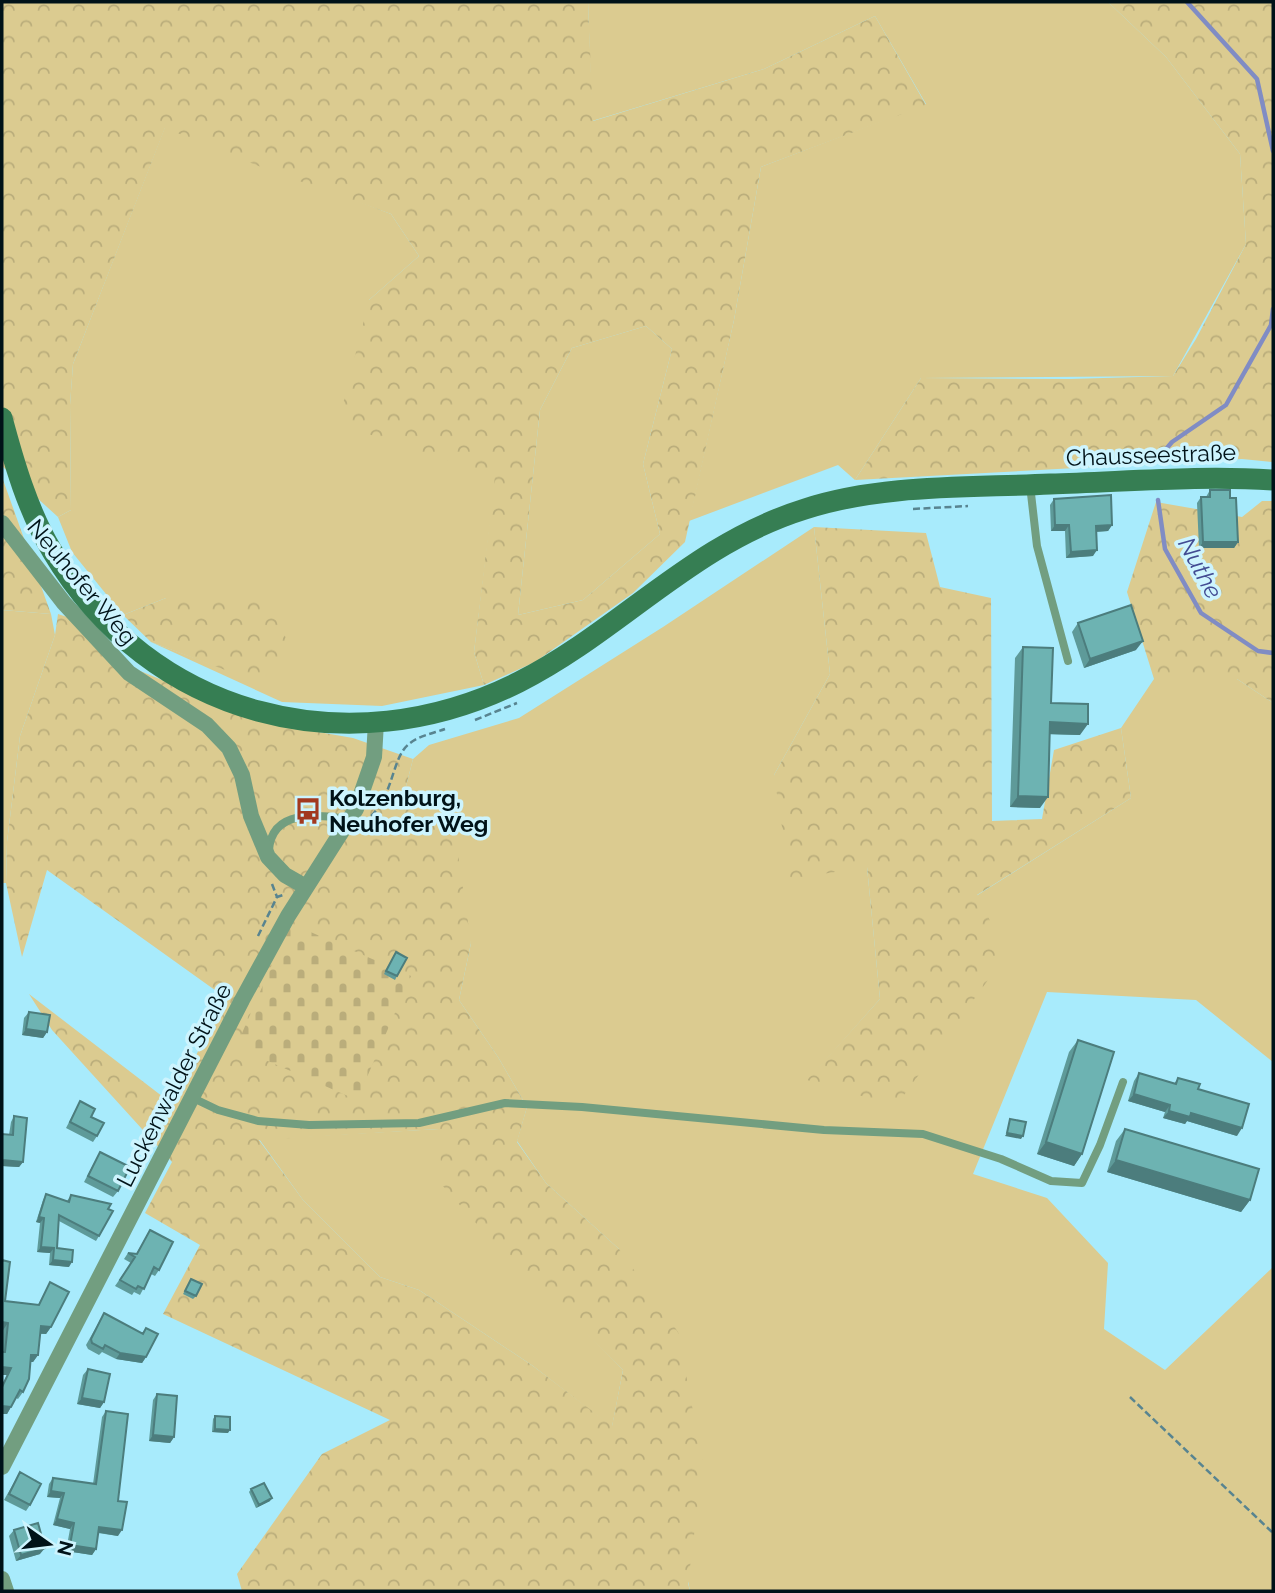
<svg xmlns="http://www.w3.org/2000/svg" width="1275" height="1593" viewBox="0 0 1275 1593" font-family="Raleway,sans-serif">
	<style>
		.green { fill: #dbcb90 }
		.forest { fill: url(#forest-crowns); fill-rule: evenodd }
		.cemetery { fill: url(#cemetery-stones) }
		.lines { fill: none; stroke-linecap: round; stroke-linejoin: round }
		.stream { stroke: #808cc4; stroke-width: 4.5 }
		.path { stroke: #588490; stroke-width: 2.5; stroke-dasharray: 7 3.5; stroke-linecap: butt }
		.lane { stroke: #729e80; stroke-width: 8 }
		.street { stroke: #729e80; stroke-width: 16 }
		.secondary { stroke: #367e53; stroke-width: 21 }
		.wall { fill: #5e9a99 }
		.shaded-wall { fill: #4c7d7d }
		.building { fill: #6db3b2; stroke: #4c7d7d; stroke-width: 2 }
		.labels { text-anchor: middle; stroke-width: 7; stroke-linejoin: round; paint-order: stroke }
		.street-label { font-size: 23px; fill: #001218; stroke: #cdf4fe }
		.poi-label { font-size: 23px; font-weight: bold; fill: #001218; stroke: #cdf4fe; text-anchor: start }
		.water-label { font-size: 24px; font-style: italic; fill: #424b92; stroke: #cdf4fe }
	</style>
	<defs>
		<pattern id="forest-crowns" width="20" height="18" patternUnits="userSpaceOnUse" patternTransform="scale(1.75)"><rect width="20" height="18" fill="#dbcb90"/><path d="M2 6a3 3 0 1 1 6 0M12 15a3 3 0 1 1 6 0" fill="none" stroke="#baad7b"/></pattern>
		<pattern id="cemetery-stones" width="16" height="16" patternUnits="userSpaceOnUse" patternTransform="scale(1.75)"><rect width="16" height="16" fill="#dbcb90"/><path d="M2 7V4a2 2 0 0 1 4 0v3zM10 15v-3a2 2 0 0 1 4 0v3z" fill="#baad7b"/></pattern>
	</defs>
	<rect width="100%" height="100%" fill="#a8ebfc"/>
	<path class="green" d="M588 2H1108L1166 57 1240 154 1246 244 1173 376 921 378 855 480 838 465 689 521 734 320 761 167 926 104 875 16 764 69 592 121Z
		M165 127 391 214 419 256 369 300 496 476 474 652 484 685 382 706 282 702 151 642 249 678 166 598 123 615 72 552 58 517 71 510 70 405 73 364Z
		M646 326 672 349 643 464 660 534 583 600 518 615 540 410 572 348Z
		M814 527 830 674 774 775 867 867 880 999 808 1080 976 896 1131 798 1121 728 1154 679H1237L1273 703V1062L1196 1000 1047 992 973 1174 1047 1198 1108 1263 1104 1329 1165 1370 1273 1267V1591H690L619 1249 546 1183 517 1141 527 1107 498 1057 459 1000 471 943 401 806 413 759 429 745 519 718 663 627Z
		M2 610 51 614 55 635 20 736 7 842 6 883H2Z
		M439 1129 571 1317 623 1370 612 1427 533 1366 419 1290 380 1277 303 1200 259 1139Z"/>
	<path class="forest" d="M2 2H588L593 121 764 69 875 16 926 105 761 167 734 320 685 542 633 593 535 662 484 685 474 652 495 476 338 424 369 300 419 256 391 214 266 169 165 128 73 364 70 405 71 510 58 517 2 466ZM646 326 672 349 643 464 660 534 583 600 518 615 540 410 572 348Z
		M1108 2H1273V462L1242 459 855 480 921 378 1069 379 1173 376 1196 339 1246 244 1240 154 1166 57Z
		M2 477 51 614 2 610Z
		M1262 501H1273V703L1237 679H1154L1127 592 1156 502 1242 517Z
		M814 527 926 533 940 587 991 598 992 821 1042 819 1054 750 1121 728 1131 798 977 895 1007 954 896 1106 807 1080 880 999 867 867 790 879 774 775 830 674Z
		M166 598H256L282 626 292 659 249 679 151 642 123 615Z
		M58 614 82 622 111 659 267 723 353 738 413 759 401 806 455 833 471 943 459 1000 498 1057 527 1107 517 1142 546 1183 619 1249 678 1332 703 1464 688 1583 690 1591H242L237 1574 322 1454 390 1420 163 1314 200 1245 145 1213 172 1162 52 1030 29 994 171 1103 226 998 47 870 22 957 6 883 7 842 20 736 55 635ZM439 1129 442 1185 489 1238 623 1370 612 1426 533 1366 419 1290 380 1277 303 1200 259 1140Z"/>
	<path class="cemetery" d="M290 923 411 976 357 1100 236 1047Z"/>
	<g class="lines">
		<path class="stream" d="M1187 2 1257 79 1273 151
			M1155 462 1172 442 1226 405 1271 325 1273 309
			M1158 500 1165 549 1201 613 1258 651 1273 653"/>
		<path class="path" d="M913 509 968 506
			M475 720 517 703
			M371 816C394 794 392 757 409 744 418 736 434 733 445 729
			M272 884 277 897
			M258 936 277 897 283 895
			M1130 1397 1273 1533"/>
		<path class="lane" d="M1030 485 1037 546 1068 661
			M269 850C272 808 319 815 351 819
			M193 1098 218 1110 258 1121 309 1125 419 1123 505 1103 582 1107 824 1130 923 1134 1001 1159 1051 1181 1082 1183 1100 1145 1123 1082"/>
		<path class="street" d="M2 523 64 603 129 673 207 725 229 748 242 775 251 816 268 857 285 875 306 887
			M2 1467 242 1000 288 916 356 809 374 757 376 722
			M2 1579 6 1591"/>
		<path class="secondary" d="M2 418C14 463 28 511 52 551 150 717 348 768 519 682 620 631 692 544 805 509 882 484 969 488 1050 484 1124 482 1199 475 1273 480"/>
	</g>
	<path class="wall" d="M1210 490 1230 498 1238 542 1234 548H1199L1197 503 1201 497H1206Z
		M1054 499 1112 525 1108 531 1096 532 1093 556 1066 558 1065 531H1051L1050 505Z
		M1078 623 1136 650 1084 668 1072 632Z
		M1023 647 1051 703 1080 735 1050 734 1040 808 1010 807 1015 658Z
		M394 955 397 976 395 980 384 974Z
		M29 1012 47 1032 43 1038 22 1035 24 1018Z
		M1078 1040 1082 1154 1074 1166 1037 1154 1069 1052Z
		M1139 1073 1174 1084 1178 1078 1198 1089 1237 1136 1187 1121 1185 1124 1163 1118 1165 1112 1128 1101 1134 1081Z
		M80 1101 91 1117 97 1136 93 1142 66 1128Z
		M14 1116 23 1162 19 1167 2 1166V1134L9 1135 11 1122Z
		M1125 1129 1250 1200 1241 1212 1107 1172 1116 1141Z
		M100 1152 118 1191 113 1197 84 1182Z
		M46 1194 67 1201 71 1195 108 1209 99 1236 96 1241 59 1221 57 1248 69 1267 49 1265 50 1253 37 1252 40 1223 36 1222 43 1200Z
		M150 1230 159 1270 155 1276 151 1274 140 1295 134 1292 132 1295 115 1286 131 1263 124 1259 128 1253 136 1254Z
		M2 1260 5 1301 38 1305 50 1282 51 1327 46 1334H40L38 1355 33 1362H31L23 1392 18 1399 16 1398 7 1414H2V1385L7 1375H2V1344L3 1330H2Z
		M191 1279 196 1296 193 1299 183 1294Z
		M104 1313 142 1333 146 1328V1357L142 1363 116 1359 102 1352 99 1355 88 1349 86 1345Z
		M88 1369 104 1402 100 1408 77 1404 83 1375Z
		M157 1394 174 1437 170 1443 149 1441 153 1400Z
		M106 1411 118 1501V1536L98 1533 96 1549 92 1555 66 1551 70 1529 53 1525 60 1498 47 1497 49 1484 53 1478 93 1484 102 1417Z
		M215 1416 228 1433 212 1432 213 1419Z
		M20 1472 30 1505 26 1511 4 1500Z
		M251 1489 270 1501 256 1508 249 1492Z
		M14 1530 40 1554 16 1561 9 1536Z"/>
	<path class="shaded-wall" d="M1055 525H1069L1065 531H1051Z
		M1112 525 1108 531 1091 532 1096 526Z
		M1203 542H1238L1234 548H1199Z
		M1097 550 1093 556 1066 558 1071 552Z
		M1143 641 1136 650 1084 668 1090 659Z
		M1050 722 1088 724 1080 735 1043 734Z
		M1018 796 1048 797 1040 808 1010 807Z
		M26 1029 47 1032 43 1038 22 1035Z
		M1134 1094 1170 1105 1165 1112 1128 1101Z
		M1169 1111 1191 1113 1242 1128 1237 1136 1187 1121 1185 1124 1163 1118Z
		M1007 1133 1023 1136 1021 1139 1005 1136Z
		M1046 1142 1082 1154 1074 1166 1037 1154Z
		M2 1160 23 1162 19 1167 2 1166Z
		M1116 1160 1250 1200 1241 1212 1107 1172Z
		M39 1217 44 1218 40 1223 36 1222Z
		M41 1247 54 1248 50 1253 37 1252Z
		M53 1260 72 1262 69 1267 49 1265Z
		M2 1322 8 1323 3 1330H2Z
		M41 1326 51 1327 46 1334 36 1333Z
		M120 1353 146 1357 142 1363 116 1359Z
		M31 1355H38L33 1362H26Z
		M2 1367 11 1368 7 1375H2Z
		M82 1398 104 1402 100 1408 77 1404Z
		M2 1406 11 1407 7 1414H2Z
		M215 1429 230 1430 228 1433 212 1432Z
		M153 1435 174 1437 170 1443 149 1441Z
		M51 1491 64 1493 60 1498 47 1497Z
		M272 1498 270 1501 256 1508 259 1505Z
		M57 1519 74 1523 70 1529 53 1525Z
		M99 1527 122 1530 118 1536 95 1532Z
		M70 1545 96 1549 92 1555 66 1551Z
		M45 1548 40 1554 16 1561 21 1555Z"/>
	<path class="building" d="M1210 490H1230V498H1236L1238 542H1203L1201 497H1210Z
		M1111 495 1112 525 1096 526 1097 550 1071 552 1069 525H1055L1054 499Z
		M1131 605 1143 641 1090 659 1078 623Z
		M1023 647 1053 648 1051 703 1088 704V724L1050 722 1048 797 1018 796Z
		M396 952 407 958 397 976 386 971Z
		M29 1012 50 1015 47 1032 26 1029Z
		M1078 1040 1114 1052 1082 1154 1046 1142Z
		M1139 1073 1176 1084 1178 1078 1200 1084 1198 1089 1249 1104 1242 1128 1191 1113 1190 1117 1169 1111 1170 1105 1134 1094Z
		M80 1101 95 1109 91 1117 104 1123 97 1136 70 1122Z
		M14 1116 27 1118 23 1162 2 1160V1134L13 1135Z
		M1010 1119 1026 1122 1023 1136 1007 1133Z
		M1125 1129 1259 1169 1250 1200 1116 1160Z
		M100 1152 130 1167 118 1191 88 1176Z
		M46 1194 69 1202 71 1195 111 1204 108 1209 113 1211 99 1236 59 1215 57 1248 73 1250 72 1262 53 1260 54 1248 41 1247 44 1218 39 1217Z
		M150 1230 173 1242 159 1270 154 1267 144 1289 138 1286 136 1289 120 1280 135 1257 128 1253 137 1254Z
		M2 1260 10 1262 5 1301 39 1305 50 1282 69 1292 51 1327 41 1326 38 1355H31L29 1379 23 1392 20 1390 11 1407 2 1406V1387L11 1368 2 1367V1352H5L8 1323 2 1322Z
		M191 1279 202 1284 196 1296 185 1291Z
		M104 1313 143 1334 146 1328 158 1334 146 1357 120 1353 105 1345 103 1349 92 1343 91 1339Z
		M88 1369 110 1374 104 1402 82 1398Z
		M157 1394 177 1396 174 1437 153 1435Z
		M106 1411 128 1414 118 1501 127 1502 122 1530 99 1527 96 1549 70 1545 74 1523 57 1519 64 1493 51 1491 53 1478 96 1484Z
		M215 1416 230 1417V1430L215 1429Z
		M20 1472 41 1484 30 1505 9 1494Z
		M264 1483 272 1498 259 1505 251 1489Z
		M38 1523 45 1548 21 1555 14 1530Z"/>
	<defs>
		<symbol id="bus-bare" viewBox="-9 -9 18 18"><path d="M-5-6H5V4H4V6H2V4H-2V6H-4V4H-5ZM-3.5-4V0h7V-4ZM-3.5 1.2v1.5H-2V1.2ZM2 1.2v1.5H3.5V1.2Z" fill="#a2391f" stroke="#cdf4fe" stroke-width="2.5" paint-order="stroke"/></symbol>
	</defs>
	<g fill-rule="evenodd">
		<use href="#bus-bare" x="289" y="792" width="38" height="38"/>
	</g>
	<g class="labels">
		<g class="street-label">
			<text transform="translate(1151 455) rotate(-2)" y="8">Chausseestraße</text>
			<text transform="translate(82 582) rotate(50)" y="8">Neuhofer Weg</text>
			<text transform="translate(174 1085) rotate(-63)" y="8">Luckenwalder Straße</text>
		</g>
		<g class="poi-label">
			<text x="329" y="806">Kolzenburg,<tspan x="329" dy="26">Neuhofer Weg</tspan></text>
		</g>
		<g class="water-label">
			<text transform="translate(1200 568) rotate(62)" y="8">Nuthe</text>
		</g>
	</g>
	<rect width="1275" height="1593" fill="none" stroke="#001218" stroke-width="7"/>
	<g transform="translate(49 1544) rotate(104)" stroke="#cdf4fe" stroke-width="5" paint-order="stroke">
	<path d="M0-5L12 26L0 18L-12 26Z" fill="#001218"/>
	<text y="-10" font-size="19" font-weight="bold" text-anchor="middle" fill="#001218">N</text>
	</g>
</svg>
